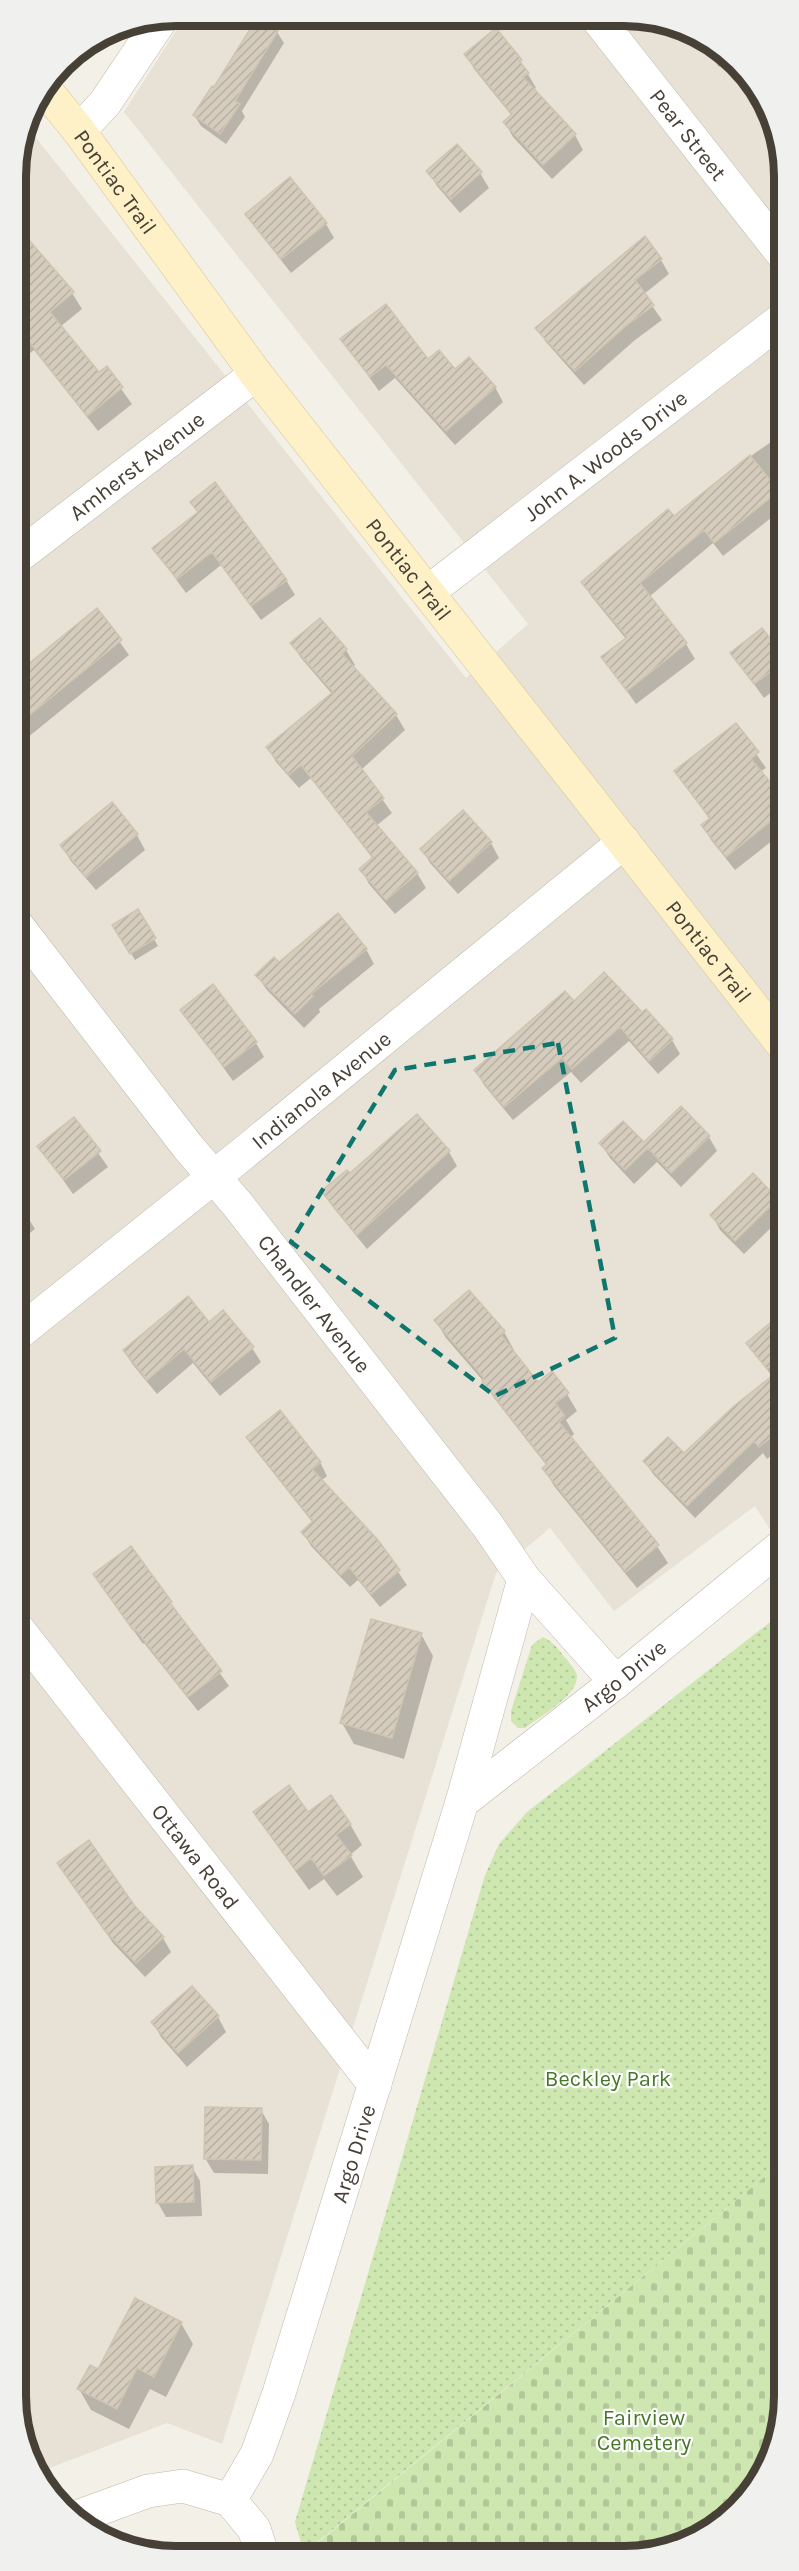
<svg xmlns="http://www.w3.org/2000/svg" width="799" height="2571" viewBox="0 0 799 2571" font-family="Karla,sans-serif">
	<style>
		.residential { fill: #e7e2d5 }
		.grass { fill: url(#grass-dots) }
		.cemetery { fill: url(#cemetery-stones) }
		.shadow { fill: #0003 }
		.building { fill: url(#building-hatch); stroke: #d0c4b0; stroke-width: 1.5 }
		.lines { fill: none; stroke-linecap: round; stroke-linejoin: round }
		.street-casing { stroke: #bfb8aa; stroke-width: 34 }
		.secondary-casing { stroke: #d3c498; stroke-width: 34 }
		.street { stroke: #fff; stroke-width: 33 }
		.secondary { stroke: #fef1c7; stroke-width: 33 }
		.marked { fill: none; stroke: #0f766e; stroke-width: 4.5; stroke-dasharray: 12 8; stroke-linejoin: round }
		.labels { text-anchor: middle; stroke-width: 4.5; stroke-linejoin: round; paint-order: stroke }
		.street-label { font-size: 22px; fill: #474036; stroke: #fff }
		.park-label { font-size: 22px; fill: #47782a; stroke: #fff }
		.rim { fill: none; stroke: #474036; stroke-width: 8 }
	</style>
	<defs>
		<pattern id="grass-dots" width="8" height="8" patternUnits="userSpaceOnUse" patternTransform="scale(1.5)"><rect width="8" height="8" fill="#cee7b1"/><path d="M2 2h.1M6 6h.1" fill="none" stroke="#b2c799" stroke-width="1.8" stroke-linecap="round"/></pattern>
		<pattern id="cemetery-stones" width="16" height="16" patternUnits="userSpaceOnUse" patternTransform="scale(1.5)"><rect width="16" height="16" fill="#cee7b1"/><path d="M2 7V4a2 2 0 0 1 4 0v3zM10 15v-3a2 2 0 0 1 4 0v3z" fill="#b2c799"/></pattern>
		<pattern id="building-hatch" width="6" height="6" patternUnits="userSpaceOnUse" patternTransform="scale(1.5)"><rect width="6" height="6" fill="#d5ccbd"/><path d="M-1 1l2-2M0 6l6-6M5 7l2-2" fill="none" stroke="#b8b0a3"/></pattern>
	</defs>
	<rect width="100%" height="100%" fill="#f3f0e7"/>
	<path class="residential" d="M186 15 655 18 737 62 781 144 783 1550 755 1506 614 1611 550 1528 496 1573 222 2444 167 2423 42 2471 18 2427 15 165 25 124 466 678 528 624 124 112Z"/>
	<path class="grass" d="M783 1612V2162L304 2553 295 2522 485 1875 499 1844 527 1812Z
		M543 1637C554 1642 559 1651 567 1660 570 1664 576 1670 577 1676 578 1696 539 1717 525 1728H518L511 1721V1711L532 1645Z
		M160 2545 174 2546 189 2553 142 2552Z"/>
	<path class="cemetery" d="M783 2162 784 2406 772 2457 744 2502 704 2535 655 2553H305Z"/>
	<path class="shadow" d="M277 32 284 43 242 111 245 117 226 144 201 126 194 115 214 89Z
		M698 41 730 58 719 67Z
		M466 54 520 60 536 88 533 90 575 135 583 150 552 179 513 137 505 123 512 116 474 69Z
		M428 171 480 173 489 188 460 213 437 186Z
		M247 214 326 224 334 238 291 273 256 228Z
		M15 224 72 293 82 309 60 327 99 375 106 368 132 404 98 431 34 350 16 364Z
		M661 260 669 274 644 294 662 320 635 340 584 385 546 342 537 328Z
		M342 339 428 361 455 371 495 387 503 402 455 445 395 378 379 391Z
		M781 435V510L723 556 713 543 649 597 686 644 695 659 636 704 603 657 626 639 591 596 583 582 674 518 755 453Z
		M192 502 286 580 295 595 261 620 221 565 186 593 154 549 198 513Z
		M97 610 129 655 16 747V676Z
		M320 620 346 650 355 665 352 667 396 715 405 730 361 770 392 813 376 826 417 873 426 888 395 914 369 884 361 869 373 859 311 778 299 788 276 762 268 748 332 694 301 658 292 644Z
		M732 654 782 656V684L764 698Z
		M736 725 766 768 760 772 782 799V833L735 870 711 840 703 826 710 820 676 771Z
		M112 804 137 835 145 850 96 890 70 860 62 845Z
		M491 843 499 858 458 894 430 863 422 849Z
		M138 911 158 946 135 960 114 925Z
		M366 949 374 964 319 1009 320 1012 304 1028 266 989 257 975 279 964Z
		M574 1003 642 1015 672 1040 680 1054 658 1074 629 1041 581 1083 571 1072 513 1120 484 1085 476 1071Z
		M182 1010 256 1043 264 1057 233 1081Z
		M74 1119 108 1167 73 1194 39 1146Z
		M709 1137 717 1151 681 1187 657 1162 634 1184 610 1158 601 1144H644Z
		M449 1152 457 1166 367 1249 332 1206 323 1191 350 1175Z
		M17 1200 35 1229 17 1243Z
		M777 1200 782 1209V1217L744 1254 720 1230 712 1215Z
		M469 1292 504 1332 514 1350 512 1351 538 1384 567 1394 577 1411 566 1420 574 1434 570 1438 657 1546 668 1563 637 1588 554 1486 544 1468 547 1466 494 1398 484 1382 446 1338 436 1321Z
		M773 1323 782 1335 783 1446 767 1459 763 1453 695 1518 653 1474 645 1461 684 1455 773 1378 748 1343Z
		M208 1324 252 1348 261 1362 220 1396 193 1363 157 1394 133 1365 124 1351Z
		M248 1438 320 1462 327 1476 321 1481 377 1541 407 1585 380 1607 358 1580 350 1587 311 1546 303 1532 313 1523 256 1451Z
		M130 1548 229 1686 198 1711 144 1643 143 1644 95 1575Z
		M421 1634 433 1656 404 1759 354 1744 342 1723Z
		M255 1812 308 1814 350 1824 362 1845 350 1855 363 1877 337 1896 324 1879 309 1890 268 1833Z
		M68 1878 133 1906 163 1938 171 1952 145 1977 113 1943Z
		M192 1988 218 2017 226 2032 187 2067 161 2037 153 2022Z
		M261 2110 269 2124 268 2174 214 2173 205 2158Z
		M192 2167 200 2181 202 2216 166 2217 158 2203Z
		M181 2323 193 2344 166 2397 150 2389 129 2429 91 2410 79 2389 99 2371Z"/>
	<path class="building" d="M257 18 278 31 235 101 240 104 220 134 193 115 212 86 214 87Z
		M496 28 522 60 519 61 529 73 523 77 576 134 543 165 503 122 512 114 464 54Z
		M457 144 482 172 451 199 426 171Z
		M290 177 327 223 281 259 245 214Z
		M15 224 74 292 50 312 99 372 107 366 123 387 87 416 16 325Z
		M645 236 662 259 635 280 654 305 627 325 575 371 535 328Z
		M386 304 428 359 439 350 455 369 469 357 496 387 446 431 386 365 370 377 340 339Z
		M750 455 779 491 714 543 704 530 640 583 687 643 627 691 601 657 627 637 581 582 668 509 674 516Z
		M215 482 287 580 251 606 212 552 177 579 152 548 198 512 190 502Z
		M97 608 122 640 16 726V674Z
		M320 618 347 649 342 654 397 714 352 756 384 798 366 812 418 873 386 900 359 869 373 857 301 765 289 775 266 747 333 692 290 643Z
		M762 628 782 653V663L754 684 730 653Z
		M736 723 759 752 751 759 782 796V812L726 857 701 825 710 818 674 771Z
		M112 802 138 834 86 877 60 845Z
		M463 810 492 842 449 881 420 849Z
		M138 909 156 938 130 954 112 925Z
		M338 913 367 949 311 994 313 996 295 1014 255 975 274 957 279 962Z
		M604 972 642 1012 646 1009 673 1039 649 1061 620 1027 572 1069 562 1058 504 1107 474 1070 565 991 574 1001Z
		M213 984 257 1042 224 1067 180 1010Z
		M681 1106 710 1136 671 1173 648 1148 625 1170 599 1143 623 1121 644 1142Z
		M417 1114 450 1151 357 1235 321 1191 347 1170 350 1173Z
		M74 1117 101 1151 64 1180 37 1146Z
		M753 1173 778 1199 735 1241 710 1215Z
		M469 1290 505 1331 501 1335 538 1382 552 1371 569 1393 555 1403 565 1416 559 1422 659 1545 626 1572 542 1468 547 1464 482 1381 484 1378 434 1320Z
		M188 1296 209 1322 223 1310 254 1347 211 1382 184 1349 147 1380 123 1350Z
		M782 1313V1356L767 1369 746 1343Z
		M782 1368 783 1428 759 1447 754 1441 687 1506 643 1461 668 1437 684 1453 734 1406Z
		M280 1410 321 1462 312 1469 378 1540 400 1570 371 1594 349 1567 341 1575 301 1532 313 1521 246 1437Z
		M131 1546 172 1602 170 1603 222 1671 188 1697 135 1629 133 1630 93 1574Z
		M371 1619 422 1633 392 1738 340 1723Z
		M289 1785 308 1812 331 1795 351 1824 336 1835 352 1855 324 1876 311 1858 296 1870 253 1812Z
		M89 1840 134 1905 164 1937 136 1963 105 1931 57 1863Z
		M192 1986 219 2016 178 2053 151 2022Z
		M205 2107 262 2108 261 2160 204 2159Z
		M193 2165 194 2202 156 2203 155 2167Z
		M135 2298 182 2322 154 2377 137 2368 117 2409 77 2389 90 2365 98 2369Z"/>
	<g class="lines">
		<defs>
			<g id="street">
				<path id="s1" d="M597 18 781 252"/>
				<path d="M79 131 105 103 162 18"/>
				<path id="s2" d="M16 558 256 374"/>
				<path id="s3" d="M428 592 781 320"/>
				<path id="s4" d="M16 924 188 1147 238 1205 488 1526 524 1579 616 1682"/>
				<path id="s5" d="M17 1334 240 1156 624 842"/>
				<path id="s6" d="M17 1628 375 2085"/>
				<path d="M462 1802 524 1579"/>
				<path id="s7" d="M230 2500 257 2454 279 2393 462 1802 616 1682 783 1545"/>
				<path d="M77 2517 148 2491 183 2486 230 2500 254 2529 262 2553"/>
			</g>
			<g id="secondary">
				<path id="s8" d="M44 88 79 131 256 374 782 1044"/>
			</g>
		</defs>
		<use href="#street" class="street-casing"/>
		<use href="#secondary" class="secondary-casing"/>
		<use href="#street" class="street"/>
		<use href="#secondary" class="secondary"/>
	</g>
	<path class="marked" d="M558 1043 615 1338 495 1396 291 1242 395 1070Z"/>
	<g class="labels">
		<g class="street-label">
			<text dy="8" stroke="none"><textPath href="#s1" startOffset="148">Pear Street</textPath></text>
			<text dy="8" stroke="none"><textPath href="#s8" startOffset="118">Pontiac Trail</textPath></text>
			<text dy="8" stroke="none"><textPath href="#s3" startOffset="224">John A. Woods Drive</textPath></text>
			<text dy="8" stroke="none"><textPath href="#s2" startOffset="152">Amherst Avenue</textPath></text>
			<text dy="8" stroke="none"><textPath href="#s8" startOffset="604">Pontiac Trail</textPath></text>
			<text dy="8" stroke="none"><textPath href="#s8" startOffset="1090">Pontiac Trail</textPath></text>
			<text dy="8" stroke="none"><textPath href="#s5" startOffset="390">Indianola Avenue</textPath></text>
			<text dy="8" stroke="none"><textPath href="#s4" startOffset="483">Chandler Avenue</textPath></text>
			<text dy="8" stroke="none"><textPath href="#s7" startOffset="942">Argo Drive</textPath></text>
			<text dy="8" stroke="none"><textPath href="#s6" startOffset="290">Ottawa Road</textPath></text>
			<text dy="8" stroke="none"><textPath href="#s7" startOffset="369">Argo Drive</textPath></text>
		</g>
		<g class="park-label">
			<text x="608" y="2086">Beckley Park</text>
			<text x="644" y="2425">Fairview<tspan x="644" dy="25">Cemetery</tspan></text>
		</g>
	</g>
	<path d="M0 0H799V2571H0ZM176 26H624A150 150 0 0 1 774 176V2396A150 150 0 0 1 624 2546H176A150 150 0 0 1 26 2396V176A150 150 0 0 1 176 26Z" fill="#f0f0ef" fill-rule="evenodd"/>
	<path class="rim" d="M176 26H624A150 150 0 0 1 774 176V2396A150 150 0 0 1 624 2546H176A150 150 0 0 1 26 2396V176A150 150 0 0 1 176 26Z"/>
</svg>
